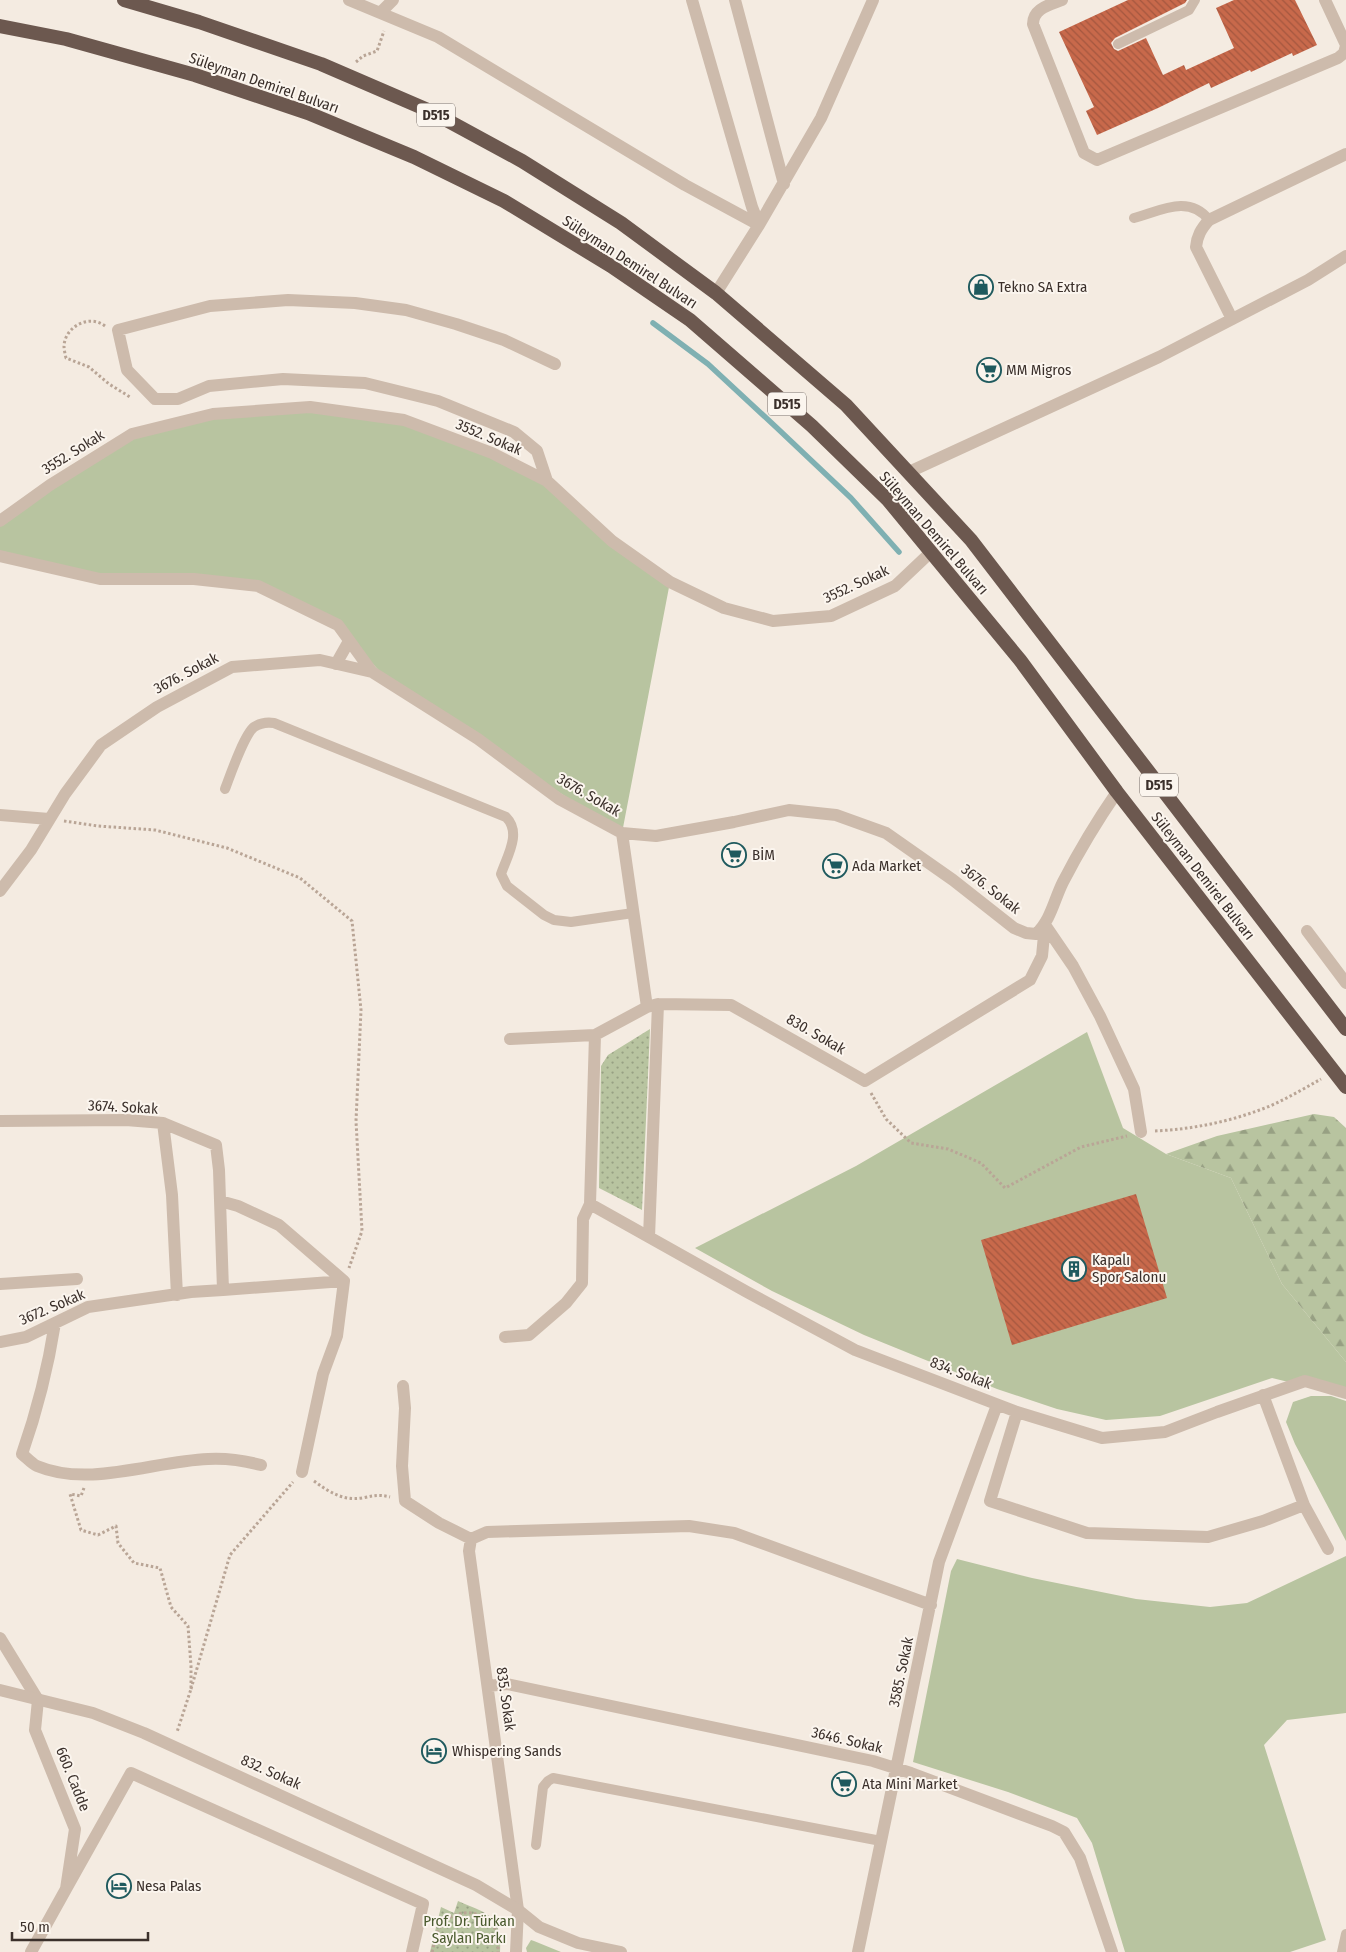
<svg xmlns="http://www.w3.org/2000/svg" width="1346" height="1952" viewBox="0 0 1346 1952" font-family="'Fira Sans Condensed',sans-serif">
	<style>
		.green { fill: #b8c4a0 }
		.forest { fill: url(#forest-firs) }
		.park { fill: url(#park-dots) }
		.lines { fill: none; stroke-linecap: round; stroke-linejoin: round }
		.stream { stroke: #7fb0b2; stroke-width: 5.5 }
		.building { fill: url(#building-back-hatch) }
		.path { stroke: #b9a596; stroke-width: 3; stroke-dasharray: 2.5 2.5; stroke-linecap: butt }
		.service { stroke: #cdbbac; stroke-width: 10 }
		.minor { stroke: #cdbbac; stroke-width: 12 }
		.tertiary { stroke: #cdbbac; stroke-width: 12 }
		.trunk { stroke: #6c584f; stroke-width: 14 }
		.labels { text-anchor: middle; stroke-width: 4; stroke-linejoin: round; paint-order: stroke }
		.shield { fill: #fbf5ee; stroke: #756b66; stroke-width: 1 }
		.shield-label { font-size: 14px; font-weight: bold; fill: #3b302b }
		.street-label { font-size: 15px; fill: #3b302b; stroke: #fbf5ee }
		.poi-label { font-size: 15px; fill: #3b302b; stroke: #fbf5ee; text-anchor: start }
		.park-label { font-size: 15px; fill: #4a5a2e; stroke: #fbf5ee }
	</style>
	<defs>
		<pattern id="forest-firs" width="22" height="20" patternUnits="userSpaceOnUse" patternTransform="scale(1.25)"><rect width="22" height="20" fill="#b8c4a0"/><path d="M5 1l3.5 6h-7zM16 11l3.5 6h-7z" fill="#97a083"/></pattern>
		<pattern id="park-dots" width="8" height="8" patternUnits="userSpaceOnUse" patternTransform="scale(1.25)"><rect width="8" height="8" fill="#b8c4a0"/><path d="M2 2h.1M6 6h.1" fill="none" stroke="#97a083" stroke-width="1.8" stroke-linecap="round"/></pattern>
		<pattern id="building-back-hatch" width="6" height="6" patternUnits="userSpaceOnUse" patternTransform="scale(1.25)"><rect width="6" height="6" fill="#c8694b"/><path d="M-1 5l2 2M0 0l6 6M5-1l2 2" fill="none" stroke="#a4573f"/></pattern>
	</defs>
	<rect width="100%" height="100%" fill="#f4ebe1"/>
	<path class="green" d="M310 407 404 420 547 481 670 582 622 833 390 683 338 625 258 586 100 579 0 556V521L132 434 213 414Z
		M1087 1032 1123 1128 1166 1154 1231 1178 1282 1284 1346 1362V1396L1272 1378 1160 1416 1106 1420 1057 1409 997 1389 864 1335 772 1291 695 1248 856 1166Z
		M1311 1396H1331L1346 1401V1541L1295 1444 1286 1422 1293 1402Z
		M1346 1556V1713L1287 1720 1264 1745 1326 1940 1290 1952H1125L1092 1843 1077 1818 1008 1792 913 1762 951 1571 957 1559 1032 1578 1136 1599 1210 1607 1247 1603Z
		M531 1940 534 1941 561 1952H527L526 1948Z"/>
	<path class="forest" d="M1314 1114 1334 1117 1346 1128V1362L1282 1284 1231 1178 1166 1154 1217 1136Z"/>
	<path class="park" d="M650 1029 642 1210 599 1188 601 1066 608 1055Z
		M458 1901C488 1914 502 1915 500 1952H430L441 1907 454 1913Z"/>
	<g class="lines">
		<path class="stream" d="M653 323 708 364 777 428 851 498 899 552"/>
	</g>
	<path class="building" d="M1128 0H1187L1185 3 1115 38 1111 43 1114 49 1118 51 1146 38 1163 75 1184 65 1186 70 1234 48 1216 8 1234 0H1295L1317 45 1293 56 1292 53 1251 72 1250 70 1211 88 1209 83 1158 108 1097 135 1086 111 1094 107 1059 32Z
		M1136 1194 1167 1298 1012 1345 981 1240Z"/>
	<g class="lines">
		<path class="path" d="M356 62 363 56 377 51 384 31
			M105 326C90 314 65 326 64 346 64 349 65 354 66 358L89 367 109 384 130 397
			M64 821 98 826 155 830 227 848 300 878 352 921 361 1010 356 1121 362 1231 349 1268
			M871 1093 886 1119 911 1143 948 1149 981 1163 1005 1188 1081 1147 1127 1136
			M1155 1131C1195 1129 1233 1121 1270 1106 1288 1098 1305 1088 1321 1079
			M314 1481C329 1492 343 1501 362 1498 372 1496 379 1494 390 1497
			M84 1488 81 1496 70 1494 81 1530 98 1535 116 1526 118 1543 134 1563 160 1568 171 1607 188 1626 191 1666V1689L177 1732
			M191 1689 230 1555 293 1482
			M432 1952C434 1946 434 1939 437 1933 448 1906 486 1906 497 1933 499 1938 498 1946 498 1952"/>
		<path class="service" d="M1118 44 1189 10 1195 0
			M1134 218C1160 211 1189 194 1209 220
			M225 789C230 776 244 735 254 727 260 723 267 722 274 723L506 817C522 833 507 856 501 874L507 886 544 915 554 920 571 922 633 913
			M536 1845 543 1787 548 1781 553 1778 881 1841
			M1342 1952 1346 1934"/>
		<path class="minor" d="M349 0 438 37 685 185 759 225
			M692 0 752 207 759 225
			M735 0 784 184
			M1062 0C1050 5 1033 8 1033 24L1084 153 1097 160 1338 58 1344 53 1346 46
			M1325 0 1346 45
			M381 12 393 0
			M716 293 759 225 821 118 873 0
			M1232 319 1196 247C1197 236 1201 229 1209 220L1346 154
			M909 472 1159 357 1308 280 1346 256
			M547 481 537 451 514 432 438 401 365 383 283 379 209 386 178 399H155L127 370 118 330 210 306 288 300 355 303 406 310 456 324 504 340 555 364
			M0 521 50 485 132 434 213 414 310 407 404 420 492 453 547 481 612 541 670 582 724 608 773 621 831 616 895 586 931 552
			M0 556 100 579H194L258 586 338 625 372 672
			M336 664 349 641
			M0 815 49 819
			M622 833 647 1007
			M0 891 31 850 65 794 101 745 157 707 232 667 320 660 372 672 478 739 559 799 622 833 656 836 734 822 789 810 836 815 886 833 953 880 1014 928 1026 933 1036 934C1051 920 1054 900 1063 882 1079 851 1097 821 1117 792
			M1045 925 1073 966 1100 1016 1134 1089 1141 1132
			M1307 931 1346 983
			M510 1039 595 1035 647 1007 658 1004 731 1005 865 1081 1030 980 1042 956 1045 925
			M0 1121 126 1120 163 1123 172 1195 177 1295
			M163 1123 216 1145 219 1170 223 1290 344 1281
			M220 1201 238 1206 279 1225 344 1281 337 1336 323 1374 302 1472
			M590 1204 747 1292 855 1350 1017 1412 1102 1438 1165 1432 1217 1412 1305 1381 1346 1393
			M649 1237 658 1004
			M0 1284 77 1279
			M55 1323C48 1368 37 1411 22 1454 27 1458 32 1464 37 1466 89 1488 154 1461 208 1459 227 1458 242 1460 261 1465
			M505 1337 529 1335 566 1303 582 1283 583 1219 590 1204 595 1035
			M0 1342 26 1337 88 1307 191 1292 223 1290
			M403 1386 405 1408 402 1466 405 1501 439 1523 471 1539
			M1017 1412 990 1501 1087 1533 1208 1537 1263 1521 1304 1505 1263 1395
			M1304 1505 1328 1549
			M471 1539 487 1532 689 1526 734 1533 931 1605
			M471 1539 469 1551 518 1910 516 1952
			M0 1638 38 1700 35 1730 75 1829 66 1889 31 1952
			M488 1686 507 1684 873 1761 911 1773 1052 1826 1064 1832 1080 1858 1112 1952
			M66 1889 131 1773 423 1904 412 1952
			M858 1952 939 1562 997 1405"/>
		<path class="tertiary" d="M0 1690 93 1713 144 1733 476 1885 518 1910 539 1927 578 1943 621 1952"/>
		<path class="trunk" d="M124 0 199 22 321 64 430 111 522 161 621 223 716 293 846 405 971 540 1346 1029
			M0 26 66 39 195 75 308 113 414 157 504 201 611 266 690 320 812 426 888 500 1020 660 1117 792 1346 1087"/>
	</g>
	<defs>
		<symbol id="shop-ring" viewBox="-11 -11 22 22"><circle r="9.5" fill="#fbf5ee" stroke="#1f5a5e" stroke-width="1.5"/><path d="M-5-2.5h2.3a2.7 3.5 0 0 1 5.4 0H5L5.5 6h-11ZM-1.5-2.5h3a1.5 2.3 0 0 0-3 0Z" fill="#1f5a5e"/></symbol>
		<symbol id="supermarket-ring" viewBox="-11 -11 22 22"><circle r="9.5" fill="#fbf5ee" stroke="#1f5a5e" stroke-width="1.5"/><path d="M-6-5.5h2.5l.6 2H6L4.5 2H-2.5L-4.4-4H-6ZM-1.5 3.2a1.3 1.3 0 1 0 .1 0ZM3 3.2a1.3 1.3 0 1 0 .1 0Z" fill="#1f5a5e"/></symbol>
		<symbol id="building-ring" viewBox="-11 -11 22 22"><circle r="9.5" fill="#fbf5ee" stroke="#1f5a5e" stroke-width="1.5"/><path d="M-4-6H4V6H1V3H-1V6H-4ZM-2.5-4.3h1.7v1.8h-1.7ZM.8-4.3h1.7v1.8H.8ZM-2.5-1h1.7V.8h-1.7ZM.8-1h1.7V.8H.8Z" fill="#1f5a5e"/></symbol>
		<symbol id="hotel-ring" viewBox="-11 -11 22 22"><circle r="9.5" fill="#fbf5ee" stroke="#1f5a5e" stroke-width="1.5"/><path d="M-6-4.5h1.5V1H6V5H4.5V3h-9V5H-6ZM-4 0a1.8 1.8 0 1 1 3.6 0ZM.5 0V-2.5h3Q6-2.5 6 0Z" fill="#1f5a5e"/></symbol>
	</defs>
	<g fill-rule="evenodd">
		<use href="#shop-ring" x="967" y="273" width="28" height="28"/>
		<use href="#supermarket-ring" x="975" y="356" width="28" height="28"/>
		<use href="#supermarket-ring" x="720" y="841" width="28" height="28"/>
		<use href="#supermarket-ring" x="821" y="852" width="28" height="28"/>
		<use href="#building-ring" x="1060" y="1255" width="28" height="28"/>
		<use href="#hotel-ring" x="420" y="1737" width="28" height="28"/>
		<use href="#supermarket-ring" x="830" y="1770" width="28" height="28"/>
		<use href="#hotel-ring" x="105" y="1872" width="28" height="28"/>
	</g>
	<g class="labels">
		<g class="shield">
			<rect x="417" y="103.5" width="38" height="23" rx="4"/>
			<rect x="768" y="392.5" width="38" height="23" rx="4"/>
			<rect x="1140" y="773.5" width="38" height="23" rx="4"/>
		</g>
		<g class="shield-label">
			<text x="436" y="120">D515</text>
			<text x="787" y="409">D515</text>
			<text x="1159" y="790">D515</text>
		</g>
		<g class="street-label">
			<text transform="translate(264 83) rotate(19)" y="5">Süleyman Demirel Bulvarı</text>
			<text transform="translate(630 262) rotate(33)" y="5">Süleyman Demirel Bulvarı</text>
			<text transform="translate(489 437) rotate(23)" y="5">3552. Sokak</text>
			<text transform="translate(73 452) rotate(-32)" y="5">3552. Sokak</text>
			<text transform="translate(934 533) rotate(49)" y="5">Süleyman Demirel Bulvarı</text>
			<text transform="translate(856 584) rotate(-25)" y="5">3552. Sokak</text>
			<text transform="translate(186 673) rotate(-28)" y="5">3676. Sokak</text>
			<text transform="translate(589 795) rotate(30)" y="5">3676. Sokak</text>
			<text transform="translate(1203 876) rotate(52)" y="5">Süleyman Demirel Bulvarı</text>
			<text transform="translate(991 889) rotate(38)" y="5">3676. Sokak</text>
			<text transform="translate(816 1034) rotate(30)" y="5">830. Sokak</text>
			<text transform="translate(123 1107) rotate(3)" y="5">3674. Sokak</text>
			<text transform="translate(52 1307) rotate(-23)" y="5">3672. Sokak</text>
			<text transform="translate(961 1373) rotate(21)" y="5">834. Sokak</text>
			<text transform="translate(901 1672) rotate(-78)" y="5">3585. Sokak</text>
			<text transform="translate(506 1699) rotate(82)" y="5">835. Sokak</text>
			<text transform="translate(847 1740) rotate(13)" y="5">3646. Sokak</text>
			<text transform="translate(271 1772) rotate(24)" y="5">832. Sokak</text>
			<text transform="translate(73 1779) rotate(68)" y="5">660. Cadde</text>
		</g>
		<g class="poi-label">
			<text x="998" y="292">Tekno SA Extra</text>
			<text x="1006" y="375">MM Migros</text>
			<text x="752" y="860">BİM</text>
			<text x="852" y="871">Ada Market</text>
			<text x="1092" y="1265">Kapalı<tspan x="1092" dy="17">Spor Salonu</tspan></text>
			<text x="452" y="1756">Whispering Sands</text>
			<text x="862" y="1789">Ata Mini Market</text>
			<text x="136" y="1891">Nesa Palas</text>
		</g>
		<g class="park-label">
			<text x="469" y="1926">Prof. Dr. Türkan<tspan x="469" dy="17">Saylan Parkı</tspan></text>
		</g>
	</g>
	<path d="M12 1932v8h136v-8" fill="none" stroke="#3b302b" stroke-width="2.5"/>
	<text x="20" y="1932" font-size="15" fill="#3b302b" stroke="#fbf5ee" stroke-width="4" paint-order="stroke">50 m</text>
</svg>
